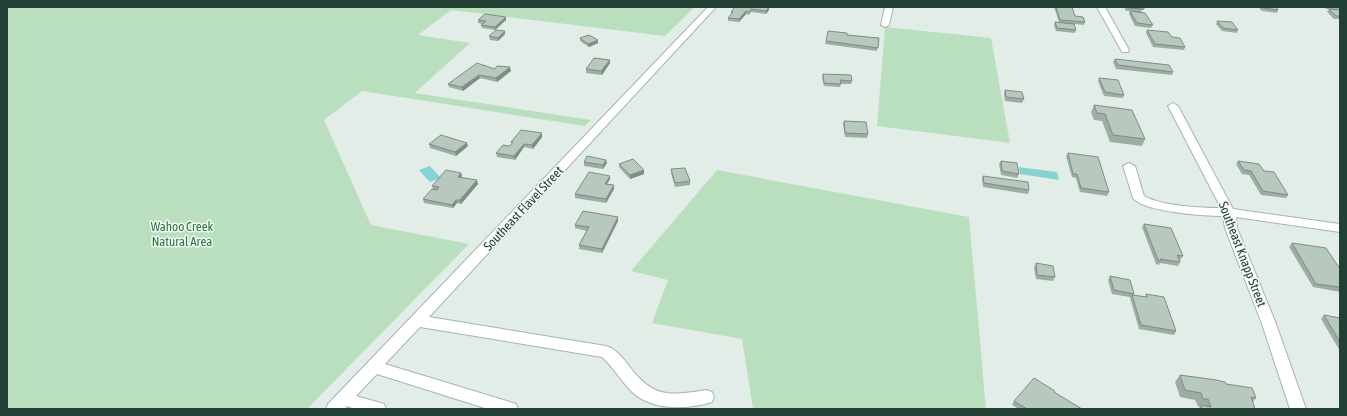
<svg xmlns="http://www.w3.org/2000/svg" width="1347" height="416" viewBox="0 0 1347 416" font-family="'Asap Condensed',sans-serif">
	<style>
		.green { fill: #badfbf }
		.water { fill: #88d2d4 }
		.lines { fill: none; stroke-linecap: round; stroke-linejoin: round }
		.minor-casing { stroke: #a4b5ad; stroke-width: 2 }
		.minor { fill: #fff; fill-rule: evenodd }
		.wall { fill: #9daca4 }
		.shaded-wall { fill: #808c86 }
		.building { fill: #b7c8bf; stroke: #808c86 }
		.labels { text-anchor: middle; stroke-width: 3; stroke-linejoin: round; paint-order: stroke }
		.street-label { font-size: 13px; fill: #213f33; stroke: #f3f9f5 }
		.park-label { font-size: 13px; fill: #2a773e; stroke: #f3f9f5 }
	</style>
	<rect width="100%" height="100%" fill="#e2ede7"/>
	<path class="green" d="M7 7H695L665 36 451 10 418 35 470 43 415 93 591 120 585 126 362 91 324 120 371 225 469 244 307 409H7Z
		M885 27 991 38 1010 143 877 126Z
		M717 170 969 217 986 409H753L742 339 652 323 668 280 631 271Z"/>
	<path class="water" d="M430 166 441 178 430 182 419 170Z
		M1019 167 1057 172 1059 180 1020 174Z"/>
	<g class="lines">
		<defs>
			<path id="minor" d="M708 7H716L429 317 606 346C616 349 623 358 629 366 653 398 669 396 706 390L712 392 714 397 712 402C686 410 650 411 630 390 620 379 613 367 602 357L420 327 385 364 510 402 516 404 518 409H488L377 374 356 396 384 404 386 409H355L347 406 344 409H326L328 404Z
				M885 7H893L889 25 885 27 881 25Z
				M1097 7H1105L1129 50 1128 52H1122L1121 50Z
				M1173 103 1178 106 1233 209 1340 224V232L1236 217 1237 228 1276 324 1306 409H1290L1262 324 1225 228 1223 216C1206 216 1143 212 1133 198L1123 166 1129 163 1135 166 1144 196C1162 206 1200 208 1221 208L1168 106Z"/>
		</defs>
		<use href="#minor" class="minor-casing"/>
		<use href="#minor" class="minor"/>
	</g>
	<path class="wall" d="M735 7H769V10L766 14 751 12 749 15 746 14 739 22 728 21V18L731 15V12Z
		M1054 7H1072L1075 16 1085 22 1084 25 1074 24 1076 30 1075 33 1056 31 1054 25 1055 22H1059Z
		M1124 7H1145L1144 10H1142L1141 12 1153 25 1151 28 1135 26 1129 14 1130 11H1126Z
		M1259 7H1276L1278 10 1277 13 1262 11 1259 8Z
		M1324 7H1340V10L1326 9Z
		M1329 9 1340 10V19H1334L1327 12Z
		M506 17V20L495 30 482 28 481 25 483 24 478 23V20Z
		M1217 21 1238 30 1237 33 1222 31 1216 24Z
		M1147 30 1172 37 1185 47 1184 50 1153 47 1146 33Z
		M505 34 498 41 490 40 489 36Z
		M847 35 879 38 877 51 825 44 826 41Z
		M580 38 598 40V43L589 47 580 41Z
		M1115 59 1173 72 1172 75 1116 69 1113 62Z
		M610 60V63L602 75 586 73V69Z
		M495 69 511 71 497 82 480 78 463 91 449 87 448 84Z
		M823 74 852 81 851 84H841L840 87 824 86 822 77Z
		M1099 78 1124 95 1123 98 1104 96 1098 81Z
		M1005 90 1024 99 1022 103 1005 101 1004 94Z
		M1094 105 1145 139 1142 146 1110 142 1102 121 1094 120 1091 112Z
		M844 121 868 134 867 138 845 137 843 124Z
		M542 137 533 149 524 147 515 160 497 157 496 153 510 146 512 144 511 142Z
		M429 144 468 146 456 156 430 148Z
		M1068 153 1109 192 1107 196 1080 192 1076 178 1072 177 1066 156Z
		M606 160 607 163 603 169 584 166V162Z
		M1001 161 1019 174 1017 178 1001 175 999 164Z
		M1238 161 1264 171 1288 195 1286 198 1261 195 1249 175 1242 174 1236 164Z
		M619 164 644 174 630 179 619 167Z
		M671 169 690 181V185L675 187 671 173Z
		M461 173 462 176 461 177 478 184 461 204 457 203 453 208 424 203 423 199 433 189 432 186Z
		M983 176 1029 190 1028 194 983 187 982 179Z
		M610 179 607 184 614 189 606 203 575 198V194Z
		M618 217V221L602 253 579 249V245L587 231 575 228V225Z
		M1144 224 1183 256 1180 260H1179L1180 262 1178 266 1160 263 1159 265 1156 264 1142 227Z
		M1292 243 1340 269V292L1313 287 1289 247Z
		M1036 263 1055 277 1053 281 1036 279 1034 267Z
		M1110 276 1134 294 1133 295 1145 297 1146 294 1176 331 1174 335 1139 329 1130 298V297L1112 294 1108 280Z
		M1324 315 1340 318V351L1321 319Z
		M1180 375 1226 384 1256 398 1253 402 1255 409H1198L1200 407 1198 406 1195 400 1180 397 1175 382Z
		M1055 391 1054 392 1082 409H1019L1012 405 1014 401Z"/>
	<path class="shaded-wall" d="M769 7V10L766 14V11Z
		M746 11V14L739 22V19Z
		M506 17V20L495 30V27Z
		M505 31V34L498 41V38Z
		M598 40V43L589 47 588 44Z
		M610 60V63L602 75 601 71Z
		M510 67 511 71 497 82 496 78Z
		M479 75 480 78 463 91 462 87Z
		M542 133V137L533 149 532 145Z
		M467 143 468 146 456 156 455 152Z
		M524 144V147L515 160 514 156Z
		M606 160 607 163 603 169V165Z
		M644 170V174L630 179V175Z
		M461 173 462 176 459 180 458 177Z
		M610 176V179L605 187V184Z
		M477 180 478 184 461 204 460 200Z
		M614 185V189L606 203V199Z
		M456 200 457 203 453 208 452 205Z
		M618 217V221L602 253V249Z"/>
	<path class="building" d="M735 7H769L766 11 751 9 749 12 746 11 739 19 728 18 733 12H731Z
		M1056 7H1072L1075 16 1083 17 1085 22 1060 20Z
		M1127 7H1141L1143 9 1128 8Z
		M1262 7H1276L1278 10 1264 8Z
		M1329 9 1340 10V16H1336Z
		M1130 11 1145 13 1153 25 1137 23Z
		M485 14 506 17 495 27 481 25 486 21 478 20Z
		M1217 21 1232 22 1238 30 1223 28Z
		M1055 22 1074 24 1076 30 1057 28Z
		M496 30 505 31 498 38 489 36Z
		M1147 30 1168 32 1172 37 1180 38 1185 47 1155 44Z
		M828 31 847 33V35L879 38 878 48 826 41Z
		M589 35 598 40 588 44 580 38Z
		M594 58 610 60 601 71 586 69Z
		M1115 59 1169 65 1173 72 1118 65Z
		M477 63 495 69 497 66 510 67 496 78 479 75 462 87 448 84Z
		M823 74 851 75 852 81 840 80 841 84 824 83Z
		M1099 78 1118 80 1124 95 1105 92Z
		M1005 90 1022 92 1024 99 1006 97Z
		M1094 105 1132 110 1145 139 1113 135 1105 114 1097 113Z
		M844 121 866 122 868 134 845 133Z
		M521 130 542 133 532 145 524 144 514 156 496 153 503 145 510 146 513 142H511Z
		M441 135 467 143 455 152 429 144Z
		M1068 153 1098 157 1109 192 1081 188 1077 174H1073Z
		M587 156 606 160 603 165 584 162Z
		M633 159 644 170 630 175 619 164Z
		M1001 161 1017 163 1019 174 1002 171Z
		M1238 161 1259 164 1264 171 1274 172 1288 195 1263 191 1251 171 1244 170Z
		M685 168 690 181 675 183 671 169Z
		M446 170 461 173 458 177 477 180 460 200H456L452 205 423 199 432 189 437 190 439 187 432 186Z
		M589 172 610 176 605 184 614 185 606 199 575 194Z
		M983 176 1028 182 1029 190 984 183Z
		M583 211 618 217 602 249 579 245 589 227 575 225Z
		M1144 224 1171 228 1183 256 1177 255 1180 262 1160 259 1161 261 1158 260Z
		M1292 243 1326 248 1340 269V287L1316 284Z
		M1036 263 1053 266 1055 277 1037 275Z
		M1110 276 1130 280 1134 294 1114 290Z
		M1146 294 1164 297 1176 331 1141 325 1132 295 1147 297Z
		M1324 315 1340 318V342Z
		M1180 375 1216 380 1225 382 1226 384 1252 388 1256 398 1251 397 1255 409H1202L1201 405 1211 407 1208 399H1203L1201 393 1185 390Z
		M1034 378 1055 391 1054 392 1082 409H1027L1014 401Z"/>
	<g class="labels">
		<g class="street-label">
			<text transform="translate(523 208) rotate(-47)" y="5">Southeast Flavel Street</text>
			<text transform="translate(1243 254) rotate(69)" y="5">Southeast Knapp Street</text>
		</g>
		<g class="park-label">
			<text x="182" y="231">Wahoo Creek<tspan x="182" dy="15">Natural Area</tspan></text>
		</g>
	</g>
	<rect width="1347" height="416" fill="none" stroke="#213f33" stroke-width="16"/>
</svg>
